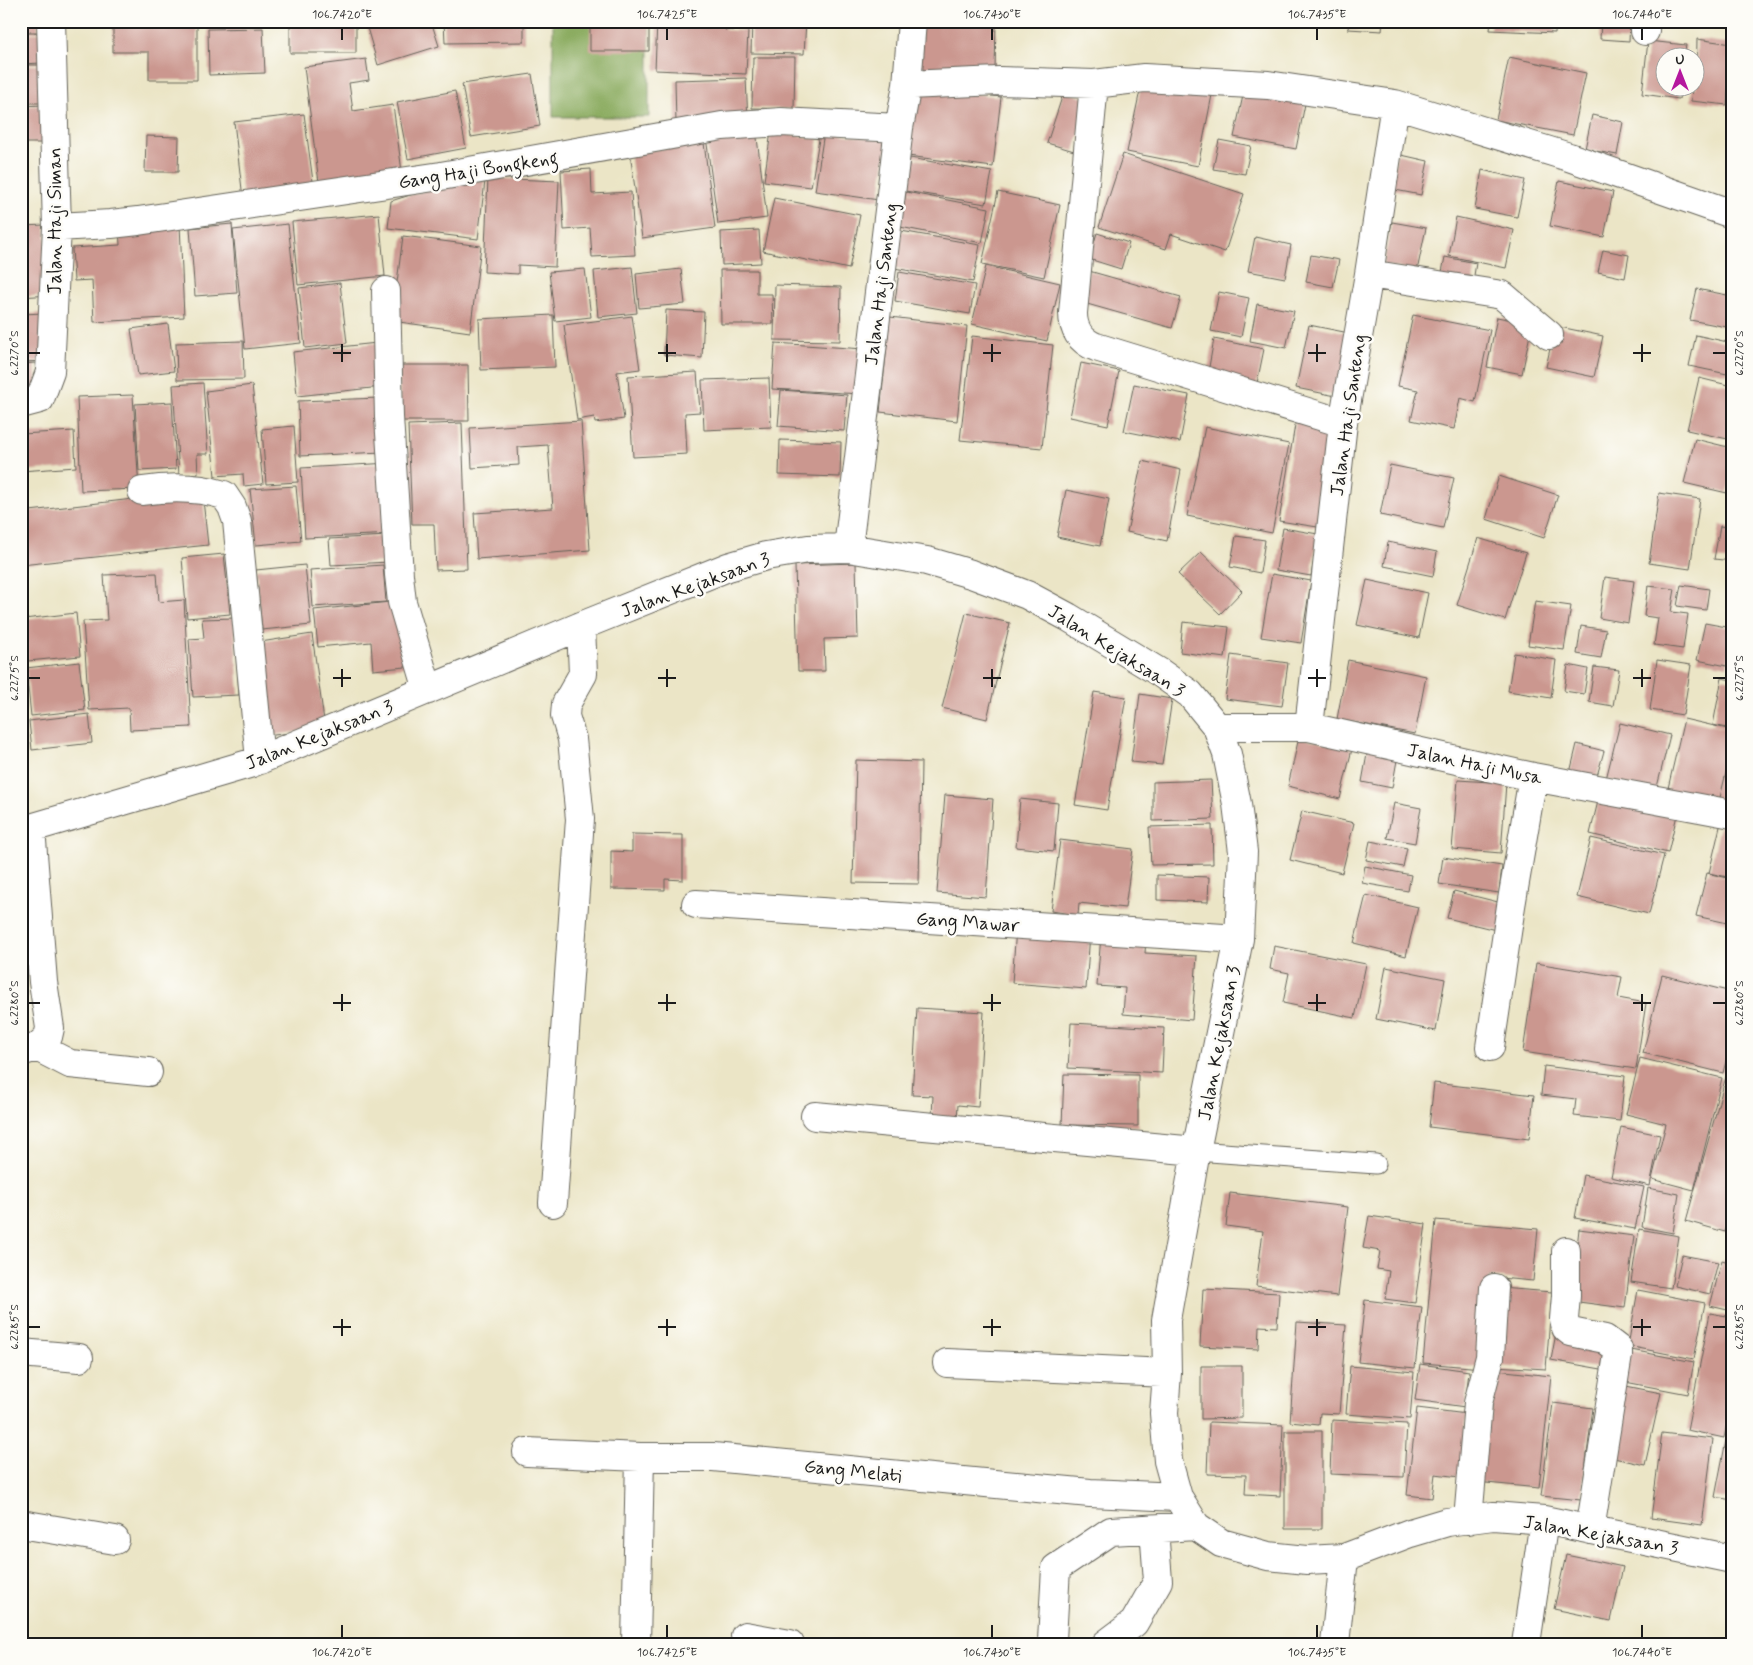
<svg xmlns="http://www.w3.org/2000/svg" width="1753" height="1665" viewBox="0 0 1753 1665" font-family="Mynerve,sans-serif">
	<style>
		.forest { fill: #8bac60; stroke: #54643e }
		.building { fill: #cb978f }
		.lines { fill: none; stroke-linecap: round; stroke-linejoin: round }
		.lane-casing { stroke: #646258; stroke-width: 21 }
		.street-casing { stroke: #646258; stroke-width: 30 }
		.lane { stroke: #fff; stroke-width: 19 }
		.street { stroke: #fff; stroke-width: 28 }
		.ticks { fill: none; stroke: #1c1c1c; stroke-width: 2 }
		.labels { text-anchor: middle; stroke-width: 5; stroke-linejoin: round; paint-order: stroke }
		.street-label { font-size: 19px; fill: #1c1c1c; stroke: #fdfcf7 }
		.neatline { fill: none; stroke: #1c1c1c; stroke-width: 2 }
		.ticks-label { font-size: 12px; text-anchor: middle; fill: #1c1c1c }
	</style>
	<rect width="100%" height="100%" fill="#fdfcf7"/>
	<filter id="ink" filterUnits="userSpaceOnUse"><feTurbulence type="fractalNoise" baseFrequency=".02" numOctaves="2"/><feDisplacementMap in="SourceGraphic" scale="10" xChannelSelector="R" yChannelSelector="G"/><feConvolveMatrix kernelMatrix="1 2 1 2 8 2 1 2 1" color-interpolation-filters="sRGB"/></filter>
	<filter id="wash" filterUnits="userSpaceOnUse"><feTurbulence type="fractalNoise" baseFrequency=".0096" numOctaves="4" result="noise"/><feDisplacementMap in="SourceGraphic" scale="20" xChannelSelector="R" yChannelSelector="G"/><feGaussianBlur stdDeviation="1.12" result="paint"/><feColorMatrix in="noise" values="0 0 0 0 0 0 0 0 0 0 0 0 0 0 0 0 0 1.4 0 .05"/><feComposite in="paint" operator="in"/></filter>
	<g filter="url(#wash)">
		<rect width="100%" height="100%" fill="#ebe5c6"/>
		<path class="forest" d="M553 21H649V117H553Z"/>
		<g id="blocks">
			<path class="building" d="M21 21H38V32H21Z
				M113 21H197V80H149V52H113Z
				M290 21H356V53H290Z
				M365 21H431L439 46 378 65Z
				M444 21H524V42L445 43Z
				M590 21H649V51H590Z
				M657 21H725V30L748 31 746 74 655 70Z
				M752 21H806L804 54 751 53Z
				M919 21H996L995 70H919Z
				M1349 21H1383L1382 31 1348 29Z
				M1491 21H1556L1555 33 1490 30Z
				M1601 21H1630L1629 41 1600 39Z
				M1673 21H1728L1727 26 1673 23Z
				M263 28 265 73 209 75 208 29Z
				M21 33H40L41 63 21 64Z
				M1697 39 1732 44 1727 105 1691 101 1692 88H1696Z
				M1648 41 1686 45 1684 58H1666V88H1681L1679 99 1642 94Z
				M753 57H795L794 109 752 108Z
				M1509 57 1586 73 1573 135 1496 120Z
				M366 59 369 80 349 83 353 111 393 105 403 179 320 190 304 67Z
				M21 65H42V103H21Z
				M532 74 540 126 471 137 462 84Z
				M746 78 748 122 676 124 675 80Z
				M1142 81 1212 95 1198 166 1127 152Z
				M916 87 1001 97 993 167 908 156Z
				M455 91 466 148 408 159 397 102Z
				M1064 91 1090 100 1074 151 1047 143Z
				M1244 91 1305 104 1296 149 1234 137Z
				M44 105V143H21V106Z
				M304 114 314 189 243 198 234 122Z
				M1592 115 1623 122 1617 155 1585 149Z
				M756 130 767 218 718 224 706 137Z
				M771 131 819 139 811 187 764 181Z
				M824 132 888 141 879 200 815 191Z
				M146 136 179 137 178 172H145Z
				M1219 140 1251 146 1245 174 1213 169Z
				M704 143 715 228 642 238 630 153Z
				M1123 154 1244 194 1225 252 1171 234 1166 249 1099 227Z
				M1397 154 1428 161 1421 195 1390 189Z
				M910 158 992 172 986 204 905 191Z
				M591 169 592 194 631 192 635 255 592 257 590 228 564 230 561 171Z
				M1482 170 1525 180 1517 217 1475 209Z
				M488 178 559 181 555 267 518 265V274L484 272Z
				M462 179 485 181 478 239 388 228 391 201Z
				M1559 181 1613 192 1604 237 1550 226Z
				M906 192 989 208 982 243 900 227Z
				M998 192 1060 205 1044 277 982 264Z
				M774 198 860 215 849 269 763 251Z
				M379 214 385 276 298 285 292 222Z
				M1456 217 1514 230 1506 268 1449 256Z
				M1392 222 1426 228 1417 271 1383 265Z
				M180 224 184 317 94 322 92 280 74 281 72 248 120 245 119 228Z
				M232 224 237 293 195 296 190 228Z
				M288 224 301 343 245 349 233 230Z
				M45 225 50 295 21 297V226Z
				M759 230 761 263 722 265 721 232Z
				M901 231 980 245 973 282 894 268Z
				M1097 233 1129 243 1121 269 1089 259Z
				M403 236 481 246 470 332 392 321Z
				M1255 237 1291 245 1285 278 1248 271Z
				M1603 250 1629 255 1625 278 1598 272Z
				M1311 255 1339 260 1333 287 1306 282Z
				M1445 257 1476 263 1472 288 1440 282Z
				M986 266 1060 283 1047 341 972 324Z
				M632 267 637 313 598 317 594 271Z
				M585 269 591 317 555 321 549 272Z
				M681 269 685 304 639 308 636 274Z
				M720 270H757V294H772L773 324H721Z
				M1089 271 1181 297 1172 328 1080 302Z
				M899 272 975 285 970 314 895 301Z
				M340 283 347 343 305 348 299 288Z
				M775 285 841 287 840 341 774 340Z
				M1697 289 1732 296V328L1690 320Z
				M1219 292 1249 298 1241 337 1211 331Z
				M1257 304 1294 311 1286 348 1250 341Z
				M666 310 704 312 702 358 664 355Z
				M45 313 48 361 21 362V314Z
				M553 315 555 367 481 370 479 319Z
				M1413 315 1490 330 1475 402 1460 398 1454 429 1411 420 1418 390 1398 386Z
				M632 316 640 369 617 372 624 419 595 423 594 417 577 420 564 325Z
				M890 317 967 326 957 421 880 412Z
				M1497 317 1532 324 1522 374 1487 367Z
				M168 324 174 371 138 375 131 329Z
				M1309 325 1354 334 1341 397 1296 388Z
				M1555 326 1603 336 1594 377 1546 367Z
				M1696 335 1732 343V356L1727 374 1689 366Z
				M972 336 1053 345 1042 448 960 440Z
				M1214 339 1264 349 1256 388 1207 378Z
				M243 341 244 379 177 380 176 343Z
				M377 343 381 387 297 396 293 352Z
				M775 343 864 349 861 394 772 389Z
				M35 363 38 398 21 399V364Z
				M1081 363 1119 371 1108 425 1070 417Z
				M399 365H468L469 421H400Z
				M697 372 700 412 685 413 687 454 633 457 628 376Z
				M769 378 771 427 704 430 702 380Z
				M1699 378 1732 386V440L1687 430Z
				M203 383 208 454H197L198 474 179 475 173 385Z
				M1134 384 1189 395 1180 442 1124 431Z
				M252 385 263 484 244 486 243 474 215 476 206 391Z
				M781 390 847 395 844 431 778 426Z
				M133 395 139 489 81 491 77 397Z
				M380 398 382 452 300 456 298 401Z
				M172 402 176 469 139 471 135 404Z
				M1296 419 1341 426 1324 528 1279 521Z
				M581 421 590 550 477 559 474 513 553 508 548 445 518 447 519 465 472 468 470 428Z
				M462 423 467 569 436 570 434 524H412L408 425Z
				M294 426 298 482 266 484 262 429Z
				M1205 427 1289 444 1272 533 1187 516Z
				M74 431 76 467 21 471V434Z
				M1695 439 1732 448V473L1727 493 1684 483Z
				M780 440 841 442 840 477 779 475Z
				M1142 461 1181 470 1167 541 1127 532Z
				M390 463 394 534 305 538 301 468Z
				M1390 465 1454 478 1443 528 1380 515Z
				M1499 476 1558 495 1544 538 1486 519Z
				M296 486 301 541 256 545 250 489Z
				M1066 490 1109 499 1100 546 1057 537Z
				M202 491 208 545 21 565V512Z
				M1659 493 1700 499 1690 569 1649 563Z
				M1720 526 1732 528V561L1714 559Z
				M1283 528 1318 534 1311 576 1276 570Z
				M388 536 390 562 331 565 329 539Z
				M1236 536 1265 540 1260 573 1230 567Z
				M1478 538 1526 553 1505 620 1457 605Z
				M1388 542 1437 552 1433 576 1384 566Z
				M1201 552 1242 591 1220 614 1178 574Z
				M224 554 230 614 187 618 182 558Z
				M856 563 858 638 824 639 825 671H798L795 565Z
				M305 565 311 625 262 630 256 570Z
				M383 565 386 602 313 607 310 570Z
				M157 573 159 602 184 600 191 727 130 730 129 708 89 710 83 621 107 620 104 575Z
				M1272 574 1311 581 1301 643 1261 637Z
				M1605 577 1634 581 1628 623 1599 618Z
				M1367 580 1428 593 1419 638 1357 625Z
				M1681 585 1709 589 1706 610 1677 606Z
				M1648 586 1675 589 1671 612 1688 614 1683 649 1654 645 1658 618 1644 616Z
				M399 601 406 667 373 670 371 642 318 647 314 610Z
				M1535 601 1571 606 1564 650 1528 645Z
				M76 613 80 656 28 661 24 619Z
				M966 613 1010 623 987 719 942 708Z
				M234 618 239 695 193 697 189 639 204 638 202 619Z
				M1183 622 1229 627 1225 658 1180 652Z
				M1705 623 1732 628V643L1727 666 1697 660Z
				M1581 626 1606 630 1601 658 1577 654Z
				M312 634 325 728 267 736 254 643Z
				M1514 653 1556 660 1551 698 1508 691Z
				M1231 655 1288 663 1282 706 1225 699Z
				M1348 660 1426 676 1415 734 1337 719Z
				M1657 660 1691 665 1683 715 1650 710Z
				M79 662 85 710 31 716 26 668Z
				M1568 665 1588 669 1584 694 1564 691Z
				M1594 667 1619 670 1613 706 1589 702Z
				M1722 678 1732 680V729L1713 725Z
				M1094 692 1126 697 1107 810 1075 805Z
				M1140 694 1172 699 1162 765 1131 762Z
				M89 714 92 743 32 750 29 721Z
				M1684 719 1732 730V748L1717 810 1666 797Z
				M1620 723 1670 735 1656 791 1606 779Z
				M1299 737 1352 749 1340 799 1288 786Z
				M1369 743 1399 749 1392 788 1362 782Z
				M1577 744 1604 751 1595 783 1569 777Z
				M856 760 921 762 919 884 853 883Z
				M1211 780 1213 819 1153 821V782Z
				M1458 780 1506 783 1501 853 1452 849Z
				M945 795 993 799 986 897 937 893Z
				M1599 797 1677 815 1668 853 1590 834Z
				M1020 799 1058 803 1054 851 1016 847Z
				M1394 803 1421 808 1415 843 1387 838Z
				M1302 811 1354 823 1342 873 1290 860Z
				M1723 814 1732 816V878L1709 873Z
				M1212 825 1213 864 1151 865 1149 827Z
				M632 834 683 835V880L665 879V890L611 889V851L632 852Z
				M1591 838 1664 855 1649 914 1577 897Z
				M1060 840 1133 849 1125 908 1079 903 1078 915 1051 911Z
				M1370 841 1407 848 1403 867 1366 860Z
				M1443 857 1502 866 1499 893 1439 884Z
				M1365 866 1411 875 1408 891 1362 883Z
				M1707 873 1732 879V924L1696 916Z
				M1157 875 1209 877 1208 902 1157 900Z
				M1454 891 1510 905 1504 932 1447 918Z
				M1366 895 1418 907 1406 956 1354 943Z
				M1016 928 1090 933 1086 989 1012 983Z
				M1101 935 1146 939 1145 953 1197 956 1192 1020 1123 1014 1125 988 1097 986Z
				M1274 946 1366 964 1355 1018 1283 1003 1289 973 1270 969Z
				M1536 963 1622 977 1618 998 1646 1003 1636 1069 1523 1052Z
				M1386 967 1445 979 1436 1031 1376 1019Z
				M1662 975 1732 992V1037L1723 1073 1643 1053Z
				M917 1008 984 1012 978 1107 958 1105 957 1118 932 1116 933 1096 912 1095Z
				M1071 1023 1164 1028 1162 1073 1068 1068Z
				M1640 1058 1722 1078 1694 1190 1652 1179 1666 1124 1626 1114Z
				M1544 1066 1625 1076 1620 1121 1574 1116 1576 1099 1541 1095Z
				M1727 1073 1732 1074V1209L1725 1232 1686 1221Z
				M1064 1074 1138 1075V1126L1062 1125Z
				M1434 1083 1534 1095 1529 1139 1429 1127Z
				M1621 1127 1660 1135 1650 1186 1611 1177Z
				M1583 1175 1644 1187 1635 1229 1575 1218Z
				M1648 1188 1679 1194 1673 1233 1642 1227Z
				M1230 1193 1348 1207 1337 1296 1256 1286 1263 1231 1226 1226Z
				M1369 1216 1426 1224 1415 1303 1385 1299 1389 1271 1377 1269 1380 1251 1363 1248Z
				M1436 1220 1538 1229 1533 1281 1489 1277 1482 1368 1423 1363Z
				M1579 1229 1634 1236 1625 1308 1571 1301Z
				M1639 1229 1679 1236 1671 1288 1631 1282Z
				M1682 1255 1718 1262 1710 1294 1675 1286Z
				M1722 1260 1732 1263V1311L1710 1306Z
				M1500 1288 1552 1292 1546 1369 1494 1366Z
				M1203 1289 1279 1293 1277 1327 1259 1326 1258 1349 1200 1346Z
				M1638 1290 1705 1303 1694 1359 1628 1346Z
				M1365 1300 1422 1307 1415 1368 1358 1362Z
				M1710 1313 1732 1317V1399L1724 1438 1687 1430Z
				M1297 1322 1346 1325 1339 1414 1320 1413 1319 1425 1290 1422Z
				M1556 1333 1606 1341 1601 1369 1551 1360Z
				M1626 1349 1694 1362 1688 1394 1620 1381Z
				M1420 1364 1469 1371 1465 1407 1415 1400Z
				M1201 1366H1242V1418L1201 1419Z
				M1350 1366 1414 1372 1410 1419 1346 1414Z
				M1496 1370 1551 1376 1539 1488 1476 1482 1482 1416 1491 1417Z
				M1621 1385 1661 1393 1645 1465 1605 1456Z
				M1553 1403 1593 1408 1581 1500 1541 1496Z
				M1417 1408 1467 1414 1460 1477 1435 1474 1432 1498 1407 1495Z
				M1332 1420 1407 1424 1404 1477 1330 1474Z
				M1209 1422 1283 1425 1280 1496 1245 1494 1246 1475 1207 1474Z
				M1728 1430 1732 1431V1500L1715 1497Z
				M1285 1431H1322V1529H1285Z
				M1662 1433 1713 1439 1702 1525 1651 1518Z
				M1566 1555 1623 1567 1611 1621 1554 1609Z"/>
		</g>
	</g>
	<g filter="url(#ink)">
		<use href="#blocks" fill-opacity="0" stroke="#646258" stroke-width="1"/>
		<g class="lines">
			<defs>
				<path id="lane" d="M1196 1151 1376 1164"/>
				<path id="street" d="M1645 31V21
					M1094 84 1073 313C1073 329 1080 341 1096 347L1343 423
					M907 85 999 81 1094 84 1144 78 1268 85 1395 104 1569 157 1732 214
					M57 227 111 224 138 221 441 176 722 126 781 122 899 128
					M1369 274 1502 295 1549 335
					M386 291 389 417 399 575 402 602 428 690
					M21 404 40 399 50 372 57 227 51 21
					M142 491C169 487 198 487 224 495L232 507 237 521 260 760
					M848 548 899 128 907 85 912 21
					M1217 727H1309L1533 777 1732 814
					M1309 727 1343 423 1369 274 1395 104
					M21 828H31L252 763 581 626 728 567 766 556 808 549 848 548 927 561 971 574 1027 595 1068 617 1159 672 1190 694 1217 727 1227 754 1237 804 1243 852 1239 939 1196 1151 1166 1320 1167 1373 1164 1413 1168 1461 1178 1497 1196 1526 1221 1543 1268 1556 1307 1560 1344 1558 1410 1533 1447 1522 1493 1516 1544 1520 1732 1559
					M696 904 1239 939
					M37 1047 70 1064 148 1072
					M1490 1047 1511 906 1533 777
					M21 1052 37 1047 48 1037 50 1028 43 982 31 828
					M815 1116 1196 1151
					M553 1203 580 819 572 739 565 716 566 704 583 674 581 626
					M1566 1251V1296L1564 1319 1566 1328 1571 1332 1605 1339 1618 1349V1355L1590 1530
					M21 1353 79 1358
					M947 1363 1167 1373
					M527 1452 640 1457H713L1090 1493 1178 1497
					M1468 1520 1478 1403 1490 1357 1494 1288
					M21 1524 115 1540
					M745 1636 790 1644
					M636 1644 640 1457
					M1054 1644 1052 1640 1056 1568 1111 1531 1196 1526
					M1106 1644 1134 1623 1158 1581 1154 1529
					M1335 1644 1344 1558
					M1526 1644 1544 1520"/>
			</defs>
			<use href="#lane" class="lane-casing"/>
			<use href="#street" class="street-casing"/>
			<use href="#lane" class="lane"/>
			<use href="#street" class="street"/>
		</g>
	</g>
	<path class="ticks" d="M342 28V40M667 28V40M992 28V40M1317 28V40M1642 28V40M342 344V362M667 344V362M992 344V362M1317 344V362M1642 344V362M28 353H40M333 353H351M658 353H676M983 353H1001M1308 353H1326M1633 353H1651M1713 353H1726M342 669V687M667 669V687M992 669V687M1317 669V687M1642 669V687M28 678H40M333 678H351M658 678H676M983 678H1001M1308 678H1326M1633 678H1651M1713 678H1726M342 994V1011M667 994V1011M992 994V1011M1317 994V1011M1642 994V1011M28 1003H40M333 1003H351M658 1003H676M983 1003H1001M1308 1003H1326M1633 1003H1651M1713 1003H1726M342 1319V1336M667 1319V1336M992 1319V1336M1317 1319V1336M1642 1319V1336M28 1327H40M333 1327H351M658 1327H676M983 1327H1001M1308 1327H1326M1633 1327H1651M1713 1327H1726M342 1625V1638M667 1625V1638M992 1625V1638M1317 1625V1638M1642 1625V1638"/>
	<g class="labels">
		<g class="street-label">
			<text transform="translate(478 169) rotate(-9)" y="7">Gang Haji Bongkeng</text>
			<text transform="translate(54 221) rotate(-90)" y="7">Jalan Haji Siman</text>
			<text transform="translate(880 284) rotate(-83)" y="7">Jalan Haji Santeng</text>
			<text transform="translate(1347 415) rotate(-82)" y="7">Jalan Haji Santeng</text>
			<text transform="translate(695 584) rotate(-20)" y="7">Jalan Kejaksaan 3</text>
			<text transform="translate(1117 650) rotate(32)" y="7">Jalan Kejaksaan 3</text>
			<text transform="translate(319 734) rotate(-22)" y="7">Jalan Kejaksaan 3</text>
			<text transform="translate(1475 763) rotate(12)" y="7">Jalan Haji Musa</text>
			<text transform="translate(968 921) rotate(4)" y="7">Gang Mawar</text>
			<text transform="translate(1218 1043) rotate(-79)" y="7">Jalan Kejaksaan 3</text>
			<text transform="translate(853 1470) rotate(6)" y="7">Gang Melati</text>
			<text transform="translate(1601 1534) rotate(10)" y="7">Jalan Kejaksaan 3</text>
		</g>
	</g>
	<rect width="1753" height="1665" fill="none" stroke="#fdfcf7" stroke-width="55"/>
	<g transform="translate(1680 72)"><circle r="24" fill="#fdfcf7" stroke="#a3a29f"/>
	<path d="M0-4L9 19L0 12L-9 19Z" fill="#b5179e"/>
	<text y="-8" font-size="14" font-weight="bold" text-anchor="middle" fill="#1c1c1c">U</text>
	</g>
	<rect x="28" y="28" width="1698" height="1610" class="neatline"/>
	<g class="ticks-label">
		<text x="342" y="18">106.7420°E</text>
		<text x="667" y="18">106.7425°E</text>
		<text x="992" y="18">106.7430°E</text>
		<text x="1317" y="18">106.7435°E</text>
		<text x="1642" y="18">106.7440°E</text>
		<text transform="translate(14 353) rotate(-90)" y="4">6.2270°S</text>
		<text transform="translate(1739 353) rotate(-90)" y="4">6.2270°S</text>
		<text transform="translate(14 678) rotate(-90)" y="4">6.2275°S</text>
		<text transform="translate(1739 678) rotate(-90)" y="4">6.2275°S</text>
		<text transform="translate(14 1003) rotate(-90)" y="4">6.2280°S</text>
		<text transform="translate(1739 1003) rotate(-90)" y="4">6.2280°S</text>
		<text transform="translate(14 1327) rotate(-90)" y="4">6.2285°S</text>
		<text transform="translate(1739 1327) rotate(-90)" y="4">6.2285°S</text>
		<text x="342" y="1656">106.7420°E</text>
		<text x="667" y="1656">106.7425°E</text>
		<text x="992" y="1656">106.7430°E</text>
		<text x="1317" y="1656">106.7435°E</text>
		<text x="1642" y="1656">106.7440°E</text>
	</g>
</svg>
